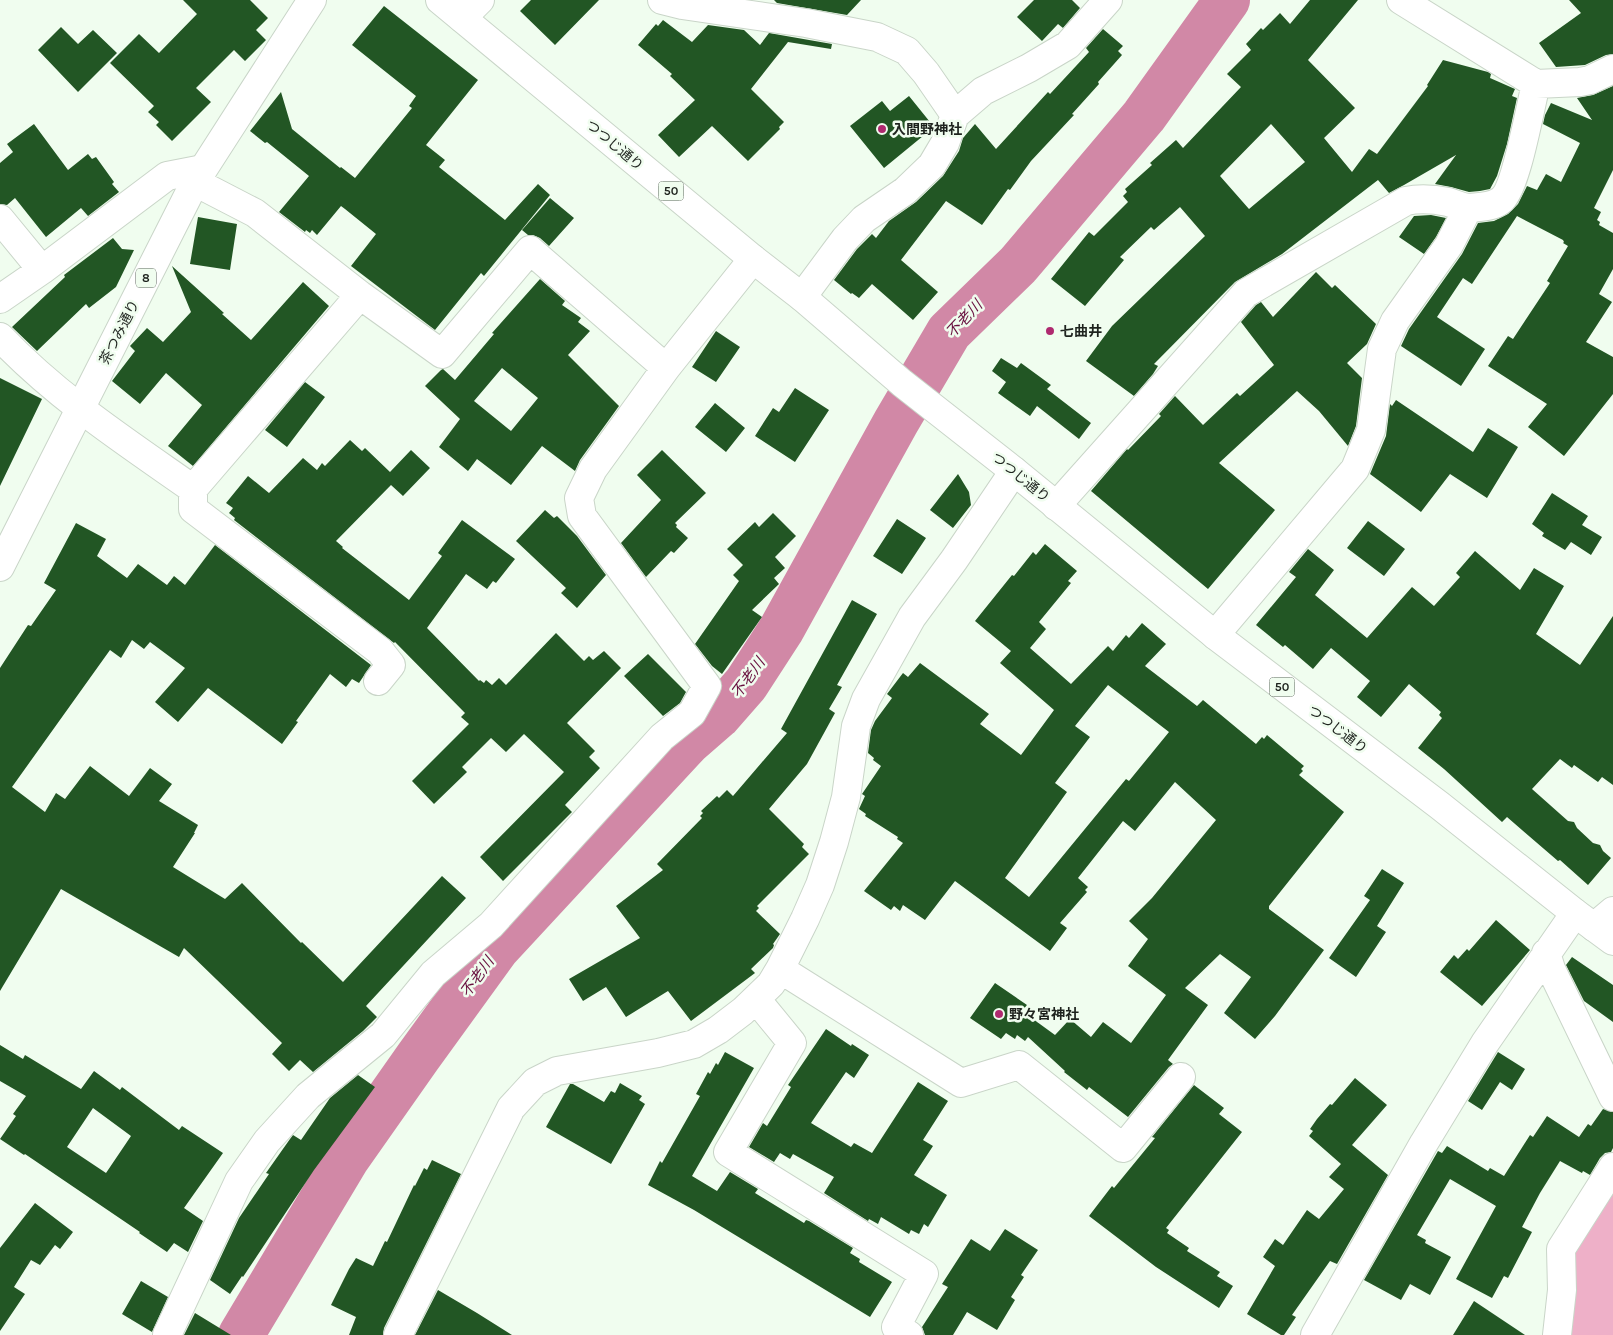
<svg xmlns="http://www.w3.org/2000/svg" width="1613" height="1335" viewBox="0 0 1613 1335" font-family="Karla,'Noto Sans JP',sans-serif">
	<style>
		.green { fill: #eeb0c8 }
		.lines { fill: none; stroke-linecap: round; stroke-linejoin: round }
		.river { stroke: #d188a6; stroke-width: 46 }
		.building { fill: #225624; fill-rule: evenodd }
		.street-casing { stroke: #c9d5c8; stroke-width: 30 }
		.primary-casing { stroke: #c9d5c8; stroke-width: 30 }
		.street { stroke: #fff; stroke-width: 28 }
		.primary { stroke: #fff; stroke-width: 28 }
		.poi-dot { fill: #af296f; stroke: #f0fdef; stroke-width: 2 }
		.labels { text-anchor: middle; stroke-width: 5; stroke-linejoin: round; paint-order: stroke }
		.shield { fill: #f0fdef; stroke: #5d645d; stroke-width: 1 }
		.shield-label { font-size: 12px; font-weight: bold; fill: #1e231e }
		.poi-label { font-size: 14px; font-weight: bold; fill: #1e231e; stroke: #f0fdef; text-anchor: start }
		.street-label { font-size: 14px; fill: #1e231e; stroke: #f0fdef }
		.water-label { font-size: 15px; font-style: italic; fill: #68103f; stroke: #f0fdef }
	</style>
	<rect width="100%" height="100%" fill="#f0fdef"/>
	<path class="green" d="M1613 1191V1335H1568L1570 1261Z"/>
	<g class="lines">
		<path class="river" d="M241 1335 347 1158 418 1057 497 948 687 743 718 716 746 684 781 630 896 422 949 332 1018 265 1144 116 1227 0"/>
	</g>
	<path class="building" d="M183 0H250L268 18 256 30 266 40 245 61 234 50 196 88 211 102 172 141 156 125 159 122 148 112 154 106 110 63 139 34 159 53 197 14Z
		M531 0H599L555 45 520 11Z
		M774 0H861L847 15 777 3Z
		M1034 0H1072L1080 8 1063 28 1058 24 1042 41 1017 17Z
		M1310 0H1358L1308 60 1355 108 1324 138 1352 172 1369 149 1377 154 1428 86 1427 85 1443 60 1488 72 1491 74 1490 78 1515 89 1512 96 1517 98 1507 144 1497 176 1490 189 1480 191 1469 192 1451 187 1435 184 1456 155 1404 185 1389 193 1378 180 1282 254 1235 282 1154 364 1158 366 1153 374 1134 396 1086 361 1112 326 1205 236 1180 207 1154 230 1151 227 1120 257 1124 260 1085 306 1051 279 1089 232 1094 236 1128 202 1123 196 1127 192 1125 189 1152 165 1150 163 1176 140 1183 148 1241 87 1227 74 1251 50 1246 44 1261 28 1263 30 1280 13 1290 24ZM1271 124 1305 162 1249 209 1220 176Z
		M1569 0H1613V54L1606 55 1585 65 1556 67 1539 43 1581 13Z
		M384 6 478 80 426 145 445 160 439 167 505 220 538 184 550 195 484 276 481 273 435 330 351 266 376 234 345 209 341 206 317 235 312 230 310 233 306 230 305 232 279 212 309 176 267 142 265 143 250 131 281 92 292 129 340 168 341 167 355 178 412 108 409 106 416 96 352 45Z
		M663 20 692 42 708 25 744 30 760 45 769 33 832 44 831 49 788 42 751 89 784 122 779 127 780 129 748 161 712 126 679 157 658 135 695 100 670 76 672 74 638 45 656 24 658 26Z
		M61 27 78 44 93 30 117 53 78 92 38 50Z
		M1103 29 1123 46 1118 51 1122 55 1098 82 1099 84 1072 114 1074 115 1031 161 1010 190 1008 189 982 225 946 201 901 260 938 292 913 320 872 284 859 298 852 293 851 294 834 280 857 249 872 234 876 238 889 221 916 202 943 176 959 151 963 138 975 124 996 149 1048 92 1050 94 1089 52 1086 48Z
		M1613 86V170L1594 208 1601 212 1597 220 1600 222 1599 225 1613 233V269L1599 294 1612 302 1586 342 1613 357V394L1564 456 1528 427 1547 404 1488 366 1508 336 1513 339 1550 283 1547 281 1568 246 1563 243 1564 242 1563 240 1517 216 1472 284 1463 278 1437 317 1485 349 1461 386 1401 346 1409 329 1462 254 1478 223 1494 221 1508 214 1518 204 1527 186 1537 190 1546 174 1561 182 1580 143 1543 124 1545 115 1551 103 1592 120 1577 98 1593 95Z
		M909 96 934 127 884 168 850 126 882 101 890 111Z
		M34 124 68 170 88 154 92 159 96 157 114 182 112 184 119 192 88 216 81 208 46 237 15 198 7 205 0 204V163L13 152 7 144Z
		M550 198 574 218 549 246 540 238 533 235H528L522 230Z
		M1431 215 1446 218 1436 237 1424 254 1399 237 1414 216Z
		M198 217 237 224 230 270 190 264Z
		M113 238 122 249 134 250 116 287 89 308 86 304 37 351 12 327 65 277 64 275Z
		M172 266 224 313 222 314 251 340 303 282 329 306 193 466 168 446 202 405 166 373 140 404 112 381 135 351 130 346 147 328 163 342 191 312Z
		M1316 272 1332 288 1335 285 1376 324 1367 344 1347 363 1362 378 1356 426 1348 446 1319 411 1297 391 1219 463 1275 510 1208 589 1091 491 1127 449 1128 450 1161 416 1159 414 1175 396 1203 425 1237 393 1240 396 1274 365 1241 322 1256 305 1261 302 1273 317Z
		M540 279 565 301 562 305 581 318 578 322 590 331 568 355 619 406 580 460 575 471 542 446 511 485 477 459 468 471 439 447 460 419 425 386 441 370 443 369 455 380 494 334 492 333ZM502 368 538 398 511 431 474 401Z
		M716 331 740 347 716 382 692 367Z
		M1001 358 1017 368 1021 363 1051 385 1047 389 1091 423 1079 439 1037 406 1030 416 998 393 1006 382 992 371Z
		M0 378 42 399 0 486Z
		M305 382 325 397 287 447 265 430Z
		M795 388 829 410 795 462 755 436 773 408 779 412Z
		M1396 400 1473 452 1488 428 1518 447 1487 498 1450 474 1421 512 1370 474 1386 436 1390 404 1392 406Z
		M715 403 745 428 726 452 695 427Z
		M350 440 362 451 365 448 390 472 411 450 430 468 403 496 391 485 336 541 343 547 342 548 409 600 442 556 438 553 462 520 515 559 496 583 493 581 487 589 466 574 427 628 479 681 480 680 484 683 486 680 492 685 499 678 506 685 556 633 584 661 589 656 593 660 604 651 621 668 567 723 595 751 589 757 600 768 565 805 572 812 503 881 480 857 564 772 524 734 506 752 491 738 462 767 467 772 434 804 412 781 469 724 461 717 465 713 395 642 394 643 234 520 235 518 229 513 233 508 226 503 248 476 269 493 303 458 317 470 322 463 325 466Z
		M662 450 706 493 675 523 677 525 676 527 688 538 674 553 671 551 646 577 621 543 661 500 637 475Z
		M958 474 969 492 971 505 953 528 930 510Z
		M1552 493 1588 516 1582 525 1602 537 1591 555 1571 542 1565 550 1542 536 1544 533 1532 524Z
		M545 510 554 518 557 516 577 536 606 575 577 608 561 593 566 588 516 541Z
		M773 513 796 536 775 557 785 568 774 578 779 584 752 610 762 617 722 674 712 666 695 644 739 581 733 575 743 565 727 549 755 522 759 527Z
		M897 519 926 538 902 574 873 556Z
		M1368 521 1405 549 1384 576 1347 548Z
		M76 523 106 539 97 556 127 578 138 564 167 585 174 576 185 585 215 545 371 665 359 683 352 679 346 687 330 674 296 721 298 722 282 744 208 688 178 722 155 702 185 668 150 642 144 649 132 640 121 658 110 650 12 787 45 812 56 793 65 799 90 766 129 796 150 768 172 784 159 801 198 825 194 833H195L173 867 225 899 242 883 301 943 302 942 343 982 442 876 466 898 366 1006 377 1017 363 1031 313 1072 300 1060 289 1071 272 1054 282 1043 184 948 179 957 61 889 0 991V668L28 625 31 626 56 590 44 583Z
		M1045 544 1077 571 1068 581 1071 583 1039 622 1046 629 1030 648 1071 684 1108 646 1113 651 1126 635 1129 638 1142 623 1166 644 1145 666 1197 706 1203 700 1256 744 1262 737 1264 739 1267 735 1304 766 1301 769 1303 771 1299 775 1344 812 1269 906V909L1324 950 1275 1016 1255 1039 1224 1013 1251 977 1220 954 1185 988 1208 1005 1168 1060 1173 1064 1169 1067 1128 1117 1089 1087 1087 1090 1064 1072 1065 1071 1028 1037 1025 1041 1017 1035 1015 1039 1006 1033 1001 1039 970 1018 995 983 1027 1005 1022 1011 1055 1035 1070 1019 1091 1037 1103 1022 1131 1043 1166 995 1128 966 1148 939 1129 921 1152 898 1216 820 1175 782 1135 831 1123 821 1078 878 1088 887 1085 890 1087 892 1060 923 1067 928 1050 951 955 881 925 920 903 905 900 911 894 906 891 910 864 891 903 843 897 839 898 837 865 816 866 814 859 809 865 796 862 794 881 766 873 760 874 758 868 753 871 730 875 721 892 698 887 694 903 673 908 677 920 663 989 714 980 724 1021 755 1054 710 1000 663 1011 651 975 621 1012 575 1014 576 1033 552 1036 555ZM1108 685 1169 732 1129 781 1126 779 1029 897 1005 878 1067 792 1055 783 1090 737 1075 726Z
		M1308 549 1334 570 1315 595 1367 638 1412 587 1434 606 1460 577 1456 573 1475 551 1520 590 1534 568 1564 586 1536 634 1580 665 1613 616V785L1602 777 1598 782 1574 765 1572 768 1560 759 1532 789 1568 821 1574 822 1577 828 1593 843 1600 845 1603 851 1611 858 1588 885 1560 860 1558 861 1507 817 1502 822 1444 769 1418 748 1442 718 1439 715 1441 712 1409 684 1381 717 1357 697 1370 681 1331 648 1313 669 1285 645 1283 647 1256 625 1296 577 1289 572Z
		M852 600 877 614 837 685 842 687 829 709 835 713 807 764 769 809 804 844 802 847 809 854 757 906 759 908 756 911 780 934 773 944 774 945 773 948 751 969 755 973 691 1021 668 991 626 1017 606 987 583 1001 569 979 640 938 616 906 663 870 657 864 702 818 700 816 703 813 701 811 717 796 719 798 727 790 733 796 787 733 781 729Z
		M648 654 686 692 680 703 663 716 624 676Z
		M1382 869 1404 883 1377 926 1386 932 1356 977 1329 958 1370 900 1364 896Z
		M1496 920 1530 950 1482 1006 1440 972 1454 955 1458 959 1467 949 1469 951Z
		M1572 957 1613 985V1022L1584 1001 1566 965Z
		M826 1029 851 1046 852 1044 869 1055 854 1078 846 1072 811 1123 851 1147 854 1143 872 1153 918 1082 948 1101 923 1140 933 1146 914 1175 947 1195 928 1227 924 1224 919 1234 911 1230 909 1234 881 1217 878 1224 869 1219 868 1221 824 1193 834 1177 793 1154 790 1159 780 1153 774 1162 749 1147 763 1123 767 1126 791 1087 788 1085Z
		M0 1045 23 1059 25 1055 81 1089 94 1071 120 1090 122 1087 179 1130 182 1126 223 1153 184 1208 203 1221 188 1252 174 1243 167 1252 139 1233 140 1232 25 1154 24 1155 0 1139 16 1116 13 1114 26 1096 0 1081ZM93 1108 131 1136 106 1173 67 1147Z
		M725 1052 754 1068 692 1176 717 1191 730 1172 758 1189 755 1193 804 1223 806 1220 809 1221 853 1248 850 1253 860 1259 859 1262 892 1282 870 1317 694 1210 648 1185 660 1161 662 1163 700 1096 696 1094 708 1072 710 1074 716 1063 718 1065Z
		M1498 1052 1525 1069 1512 1090 1500 1082 1482 1110 1468 1101Z
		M358 1075 375 1087 314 1170 243 1277 242 1276 230 1294 210 1280 239 1218 269 1174 266 1173 290 1139 293 1135 301 1140 330 1098Z
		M1355 1078 1387 1105 1352 1145 1388 1175 1337 1264 1330 1261 1292 1315 1296 1317 1284 1335H1281L1247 1314 1275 1266 1263 1257 1275 1239 1283 1245 1307 1210 1319 1219 1344 1189 1329 1177 1341 1164 1309 1136 1313 1131 1310 1129 1317 1119 1330 1104 1332 1105Z
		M620 1083 642 1096 639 1100 645 1104 611 1164 546 1127 570 1084H573L604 1102 611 1091 615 1093Z
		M1194 1085 1224 1108 1219 1114 1242 1132 1166 1228 1169 1230 1167 1233 1189 1248 1187 1251 1220 1272 1217 1276 1233 1286 1219 1308 1156 1267 1089 1216 1112 1186 1114 1188 1155 1138 1152 1137Z
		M1603 1109 1613 1112V1148L1611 1152 1605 1153 1600 1158 1590 1175 1583 1171 1582 1173 1560 1161 1540 1193 1522 1227 1532 1232 1508 1278 1504 1276 1492 1298 1456 1279 1496 1206 1450 1179 1417 1235 1426 1240 1425 1243 1451 1257 1430 1295 1410 1284 1401 1300 1364 1280 1438 1151 1442 1153 1447 1146 1488 1171 1490 1168 1504 1176 1530 1135 1533 1137 1547 1116 1579 1137 1588 1124 1591 1126Z
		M432 1160 461 1174 384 1328 383 1335H349L356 1317 331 1305 349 1269 356 1258 373 1266 385 1241 387 1242 414 1185 415 1186 424 1168 427 1170Z
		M35 1203 73 1232 60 1249 55 1245 40 1265 31 1260 14 1287 25 1294 0 1331V1248Z
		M1005 1229 1038 1250 1021 1275 1024 1277 1011 1297 1015 1300 997 1330 967 1312 953 1335H925L922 1327 948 1287 942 1284 971 1239 990 1251Z
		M141 1281 168 1297 152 1332 122 1314Z
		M438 1290 477 1313 512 1335H415Z
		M1474 1301 1525 1335H1453Z
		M195 1313 231 1335H184Z"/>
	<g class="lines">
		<defs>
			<path id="street" d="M662 0 682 5 806 23 877 37 907 51 926 73 955 115
				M1401 0 1536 84 1580 82 1590 80 1613 69
				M462 18 480 0
				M195 182 255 213 360 295 442 354 530 250 666 368
				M0 219 42 270
				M802 297 845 239 864 219 905 191 932 165 945 143 955 115 983 91 1029 68 1068 45 1108 0
				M0 299 42 270 167 176 203 169
				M0 337C57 397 126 442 193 489V509L380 651 391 665 378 681
				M193 489 360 295
				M1056 506 1246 293 1406 201C1421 198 1433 199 1448 202 1455 204 1463 208 1470 208 1479 207 1492 207 1500 201 1516 191 1530 107 1536 84
				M1215 635 1355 469 1371 430 1382 349 1395 321 1449 245 1468 208
				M1594 927 1613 911
				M1546 953 1551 969 1613 1097
				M780 969 961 1083 1019 1065 1123 1148 1181 1077
				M756 999 792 1043 728 1152 924 1274 896 1327 909 1335
				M167 1335 239 1181 267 1141 308 1096 383 1035 433 974 491 925 662 737 692 713 707 686 582 516 579 498 593 469 666 368 753 259
				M398 1335 511 1108 535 1082 557 1071 658 1053 694 1044 718 1030 743 1011 771 984 780 969 805 919 820 885 834 842 846 797 856 726 866 699 912 617 954 560 1014 471
				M1315 1335 1424 1143 1485 1043 1575 913
				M1557 1335 1562 1290 1561 1249 1613 1167"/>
			<path id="primary" d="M440 0 753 259 802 297 902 383 1014 471 1215 635 1439 805 1575 913 1613 941
				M0 567 195 182 312 0"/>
		</defs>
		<use href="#street" class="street-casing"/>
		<use href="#primary" class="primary-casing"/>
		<use href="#street" class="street"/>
		<use href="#primary" class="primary"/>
	</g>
	<g class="poi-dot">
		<circle cx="882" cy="129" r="5"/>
		<circle cx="1050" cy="331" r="5"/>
		<circle cx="999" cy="1014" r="5"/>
	</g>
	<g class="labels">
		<g class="shield">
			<rect x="658.5" y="181.5" width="25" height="19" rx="4"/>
			<rect x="136" y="268.5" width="20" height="19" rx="4"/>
			<rect x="1269.5" y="677.5" width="25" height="19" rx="4"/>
		</g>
		<g class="shield-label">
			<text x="671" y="195">50</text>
			<text x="146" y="282">8</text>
			<text x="1282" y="691">50</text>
		</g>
		<g class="poi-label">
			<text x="892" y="134">入間野神社</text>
			<text x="1060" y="336">七曲井</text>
			<text x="1009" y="1019">野々宮神社</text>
		</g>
		<g class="street-label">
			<text transform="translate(615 145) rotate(40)" y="5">つつじ通り</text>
			<text transform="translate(119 332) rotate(-63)" y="5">茶つみ通り</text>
			<text transform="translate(1021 477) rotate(39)" y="5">つつじ通り</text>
			<text transform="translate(1338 729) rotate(37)" y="5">つつじ通り</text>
		</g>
		<g class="water-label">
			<text transform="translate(964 319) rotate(-47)" y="5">不老川</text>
			<text transform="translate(748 678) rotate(-54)" y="5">不老川</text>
			<text transform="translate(477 977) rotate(-54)" y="5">不老川</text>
		</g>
	</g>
</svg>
